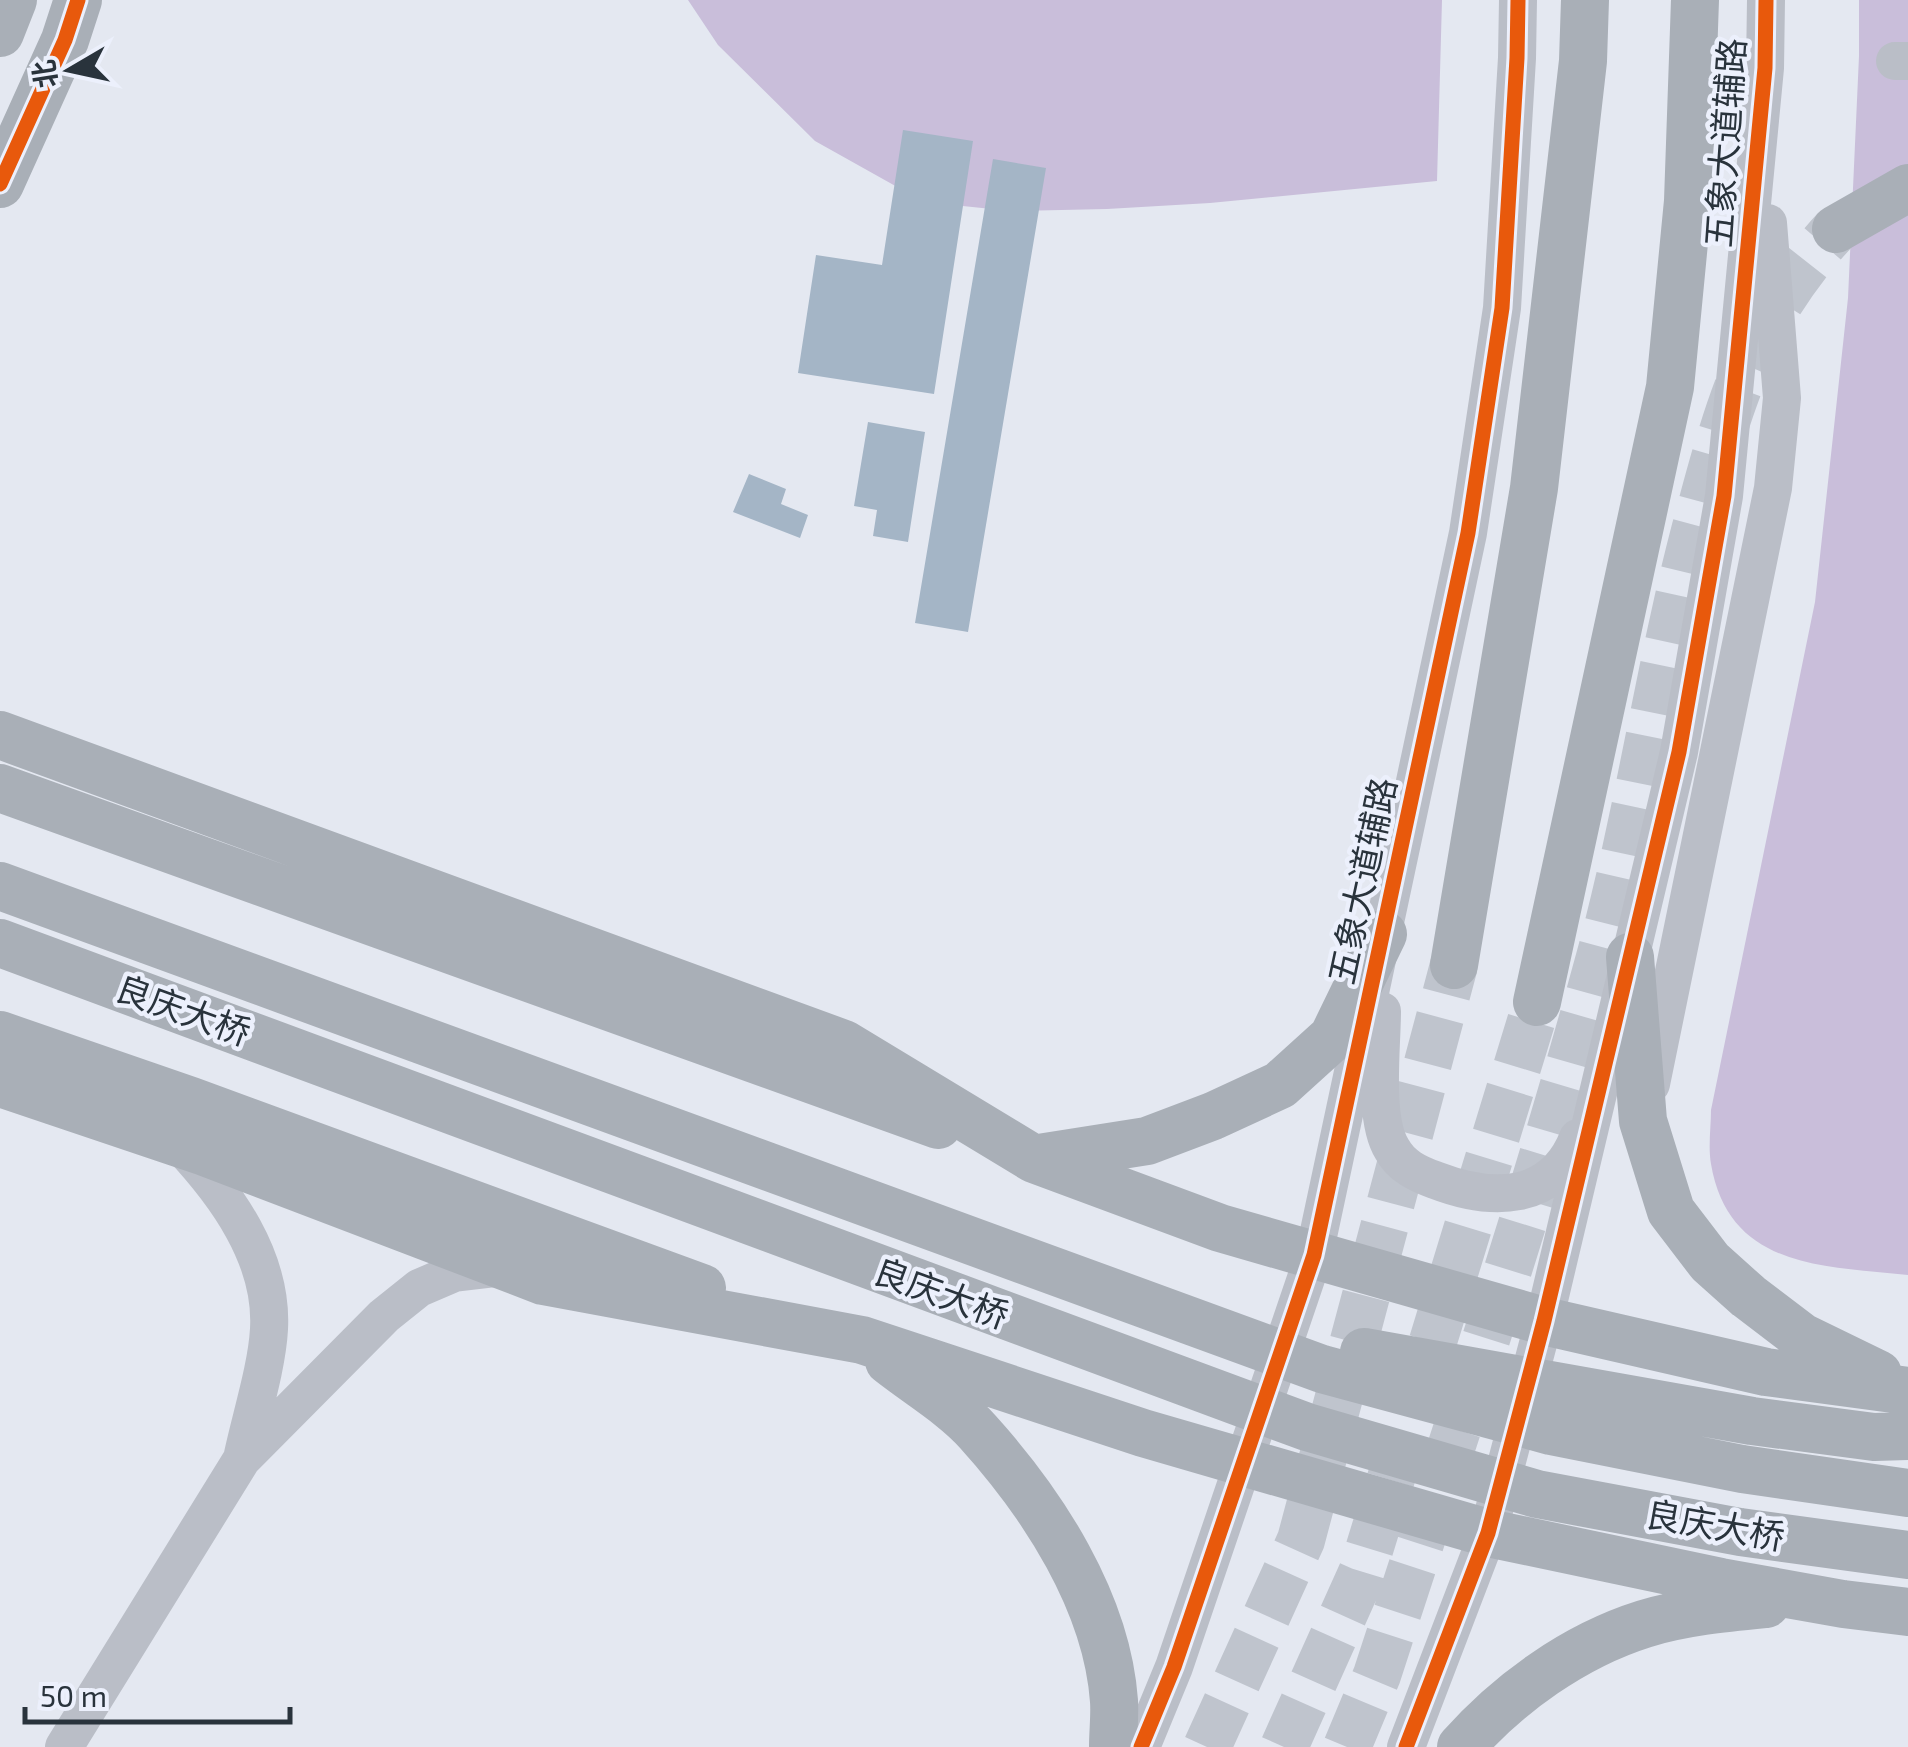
<svg xmlns="http://www.w3.org/2000/svg" width="1908" height="1747" viewBox="0 0 1908 1747" font-family="'Exo 2','Noto Sans SC',sans-serif">
	<style>
		.green { fill: #c9beda }
		.building { fill: #a4b5c6 }
		.lines { fill: none; stroke-linecap: round; stroke-linejoin: round }
		.major-tunnel { stroke: #bfc4cd; stroke-width: 48; stroke-dasharray: 48 24; stroke-linecap: butt }
		.minor { stroke: #babec7; stroke-width: 38 }
		.major { stroke: #a9afb7; stroke-width: 48 }
		.cycleway-casing { stroke: #ecf0fc; stroke-width: 21 }
		.cycleway { stroke: #e8590c; stroke-width: 15 }
		.labels { text-anchor: middle; stroke-width: 9; stroke-linejoin: round; paint-order: stroke }
		.street-label { font-size: 35px; fill: #29333c; stroke: #ecf0fc }
	</style>
	<rect width="100%" height="100%" fill="#e4e8f1"/>
	<path class="green" d="M688 0H1442L1437 181 1210 203 1107 209 1011 211 924 202 815 141 718 45Z
		M1859 0H1908V1275C1824 1266 1729 1269 1711 1164 1708 1147 1711 1127 1711 1110L1815 602 1848 298 1859 56Z"/>
	<path class="building" d="M903 130 973 141 934 394 798 373 816 255 882 265Z
		M993 159 1046 168 968 632 915 623Z
		M868 422 925 432 908 542 873 536 877 510 854 506Z
		M749 474 786 489 781 504 808 515 800 538 733 512Z"/>
	<g class="lines">
		<path class="major-tunnel" d="M1207 1747 1301 1540 1454 965
			M1284 1747 1362 1573 1537 1002
			M1347 1747 1377 1675C1455 1435 1536 1194 1602 950 1639 812 1659 669 1695 531 1727 412 1749 322 1836 229"/>
		<path class="minor" d="M1895 61H1908
			M1382 1011C1382 1047 1373 1119 1392 1149 1401 1166 1418 1174 1435 1180 1492 1202 1553 1202 1578 1138
			M1651 1084 1773 488 1782 398 1768 223
			M180 1145C226 1194 273 1258 269 1329 267 1368 250 1420 242 1459L384 1316 419 1288 454 1273 505 1267
			M64 1747 242 1459
			M1141 1747 1174 1667 1314 1255 1468 533 1502 308 1517 58 1518 0
			M1406 1747 1488 1533 1544 1321 1679 752 1724 496 1765 68 1766 0"/>
		<path class="major" d="M0 33 13 0
			M0 184 65 40 78 0
			M1836 229 1908 188
			M0 735 844 1044 1034 1159 1220 1228 1544 1321 1766 1372 1908 1391
			M0 788 938 1125
			M0 886 1322 1369 1551 1431 1742 1469 1908 1493
			M0 943 1307 1427 1537 1494 1740 1532 1908 1555
			M1630 957 1643 1121 1671 1211 1710 1262 1748 1296 1802 1337 1878 1374
			M1454 965 1534 488 1583 61 1585 0
			M1537 1002 1670 387 1688 201 1695 0
			M0 1035 191 1101 702 1288
			M0 1083 205 1152 543 1281 862 1340 1143 1433 1488 1533 1721 1582 1843 1604 1908 1612
			M1039 1158 1147 1141 1213 1116 1280 1085 1333 1037 1383 934
			M1364 1352 1752 1421 1874 1437 1908 1436
			M889 1361C918 1384 954 1405 978 1432 1043 1504 1107 1602 1114 1701 1115 1716 1113 1732 1113 1747
			M1461 1747C1509 1693 1574 1646 1644 1624 1683 1612 1725 1608 1766 1604"/>
		<defs>
			<path id="cycleway" d="M0 184 65 40 78 0
				M1141 1747 1174 1667 1314 1255 1468 533 1502 308 1517 58 1518 0
				M1406 1747 1488 1533 1544 1321 1679 752 1724 496 1765 68 1766 0"/>
		</defs>
		<use href="#cycleway" class="cycleway-casing"/>
		<use href="#cycleway" class="cycleway"/>
	</g>
	<g class="labels">
		<g class="street-label">
			<text transform="translate(1726 143) rotate(-86)" y="12">五象大道辅路</text>
			<text transform="translate(1363 881) rotate(-78)" y="12">五象大道辅路</text>
			<text transform="translate(183 1011) rotate(20)" y="12">良庆大桥</text>
			<text transform="translate(941 1294) rotate(20)" y="12">良庆大桥</text>
			<text transform="translate(1715 1526) rotate(10)" y="12">良庆大桥</text>
		</g>
	</g>
	<g transform="translate(70 70) rotate(261)" stroke="#ecf0fc" stroke-width="8" paint-order="stroke">
	<path d="M0-8L18 38L0 25L-18 38Z" fill="#29333c"/>
	<text y="-15" font-size="28" font-weight="bold" text-anchor="middle" fill="#29333c">北</text>
	</g>
	<path d="M25 1707v15h265v-15" fill="none" stroke="#29333c" stroke-width="5"/>
	<text x="40" y="1707" font-size="30" fill="#29333c" stroke="#ecf0fc" stroke-width="8" paint-order="stroke">50 m</text>
</svg>
